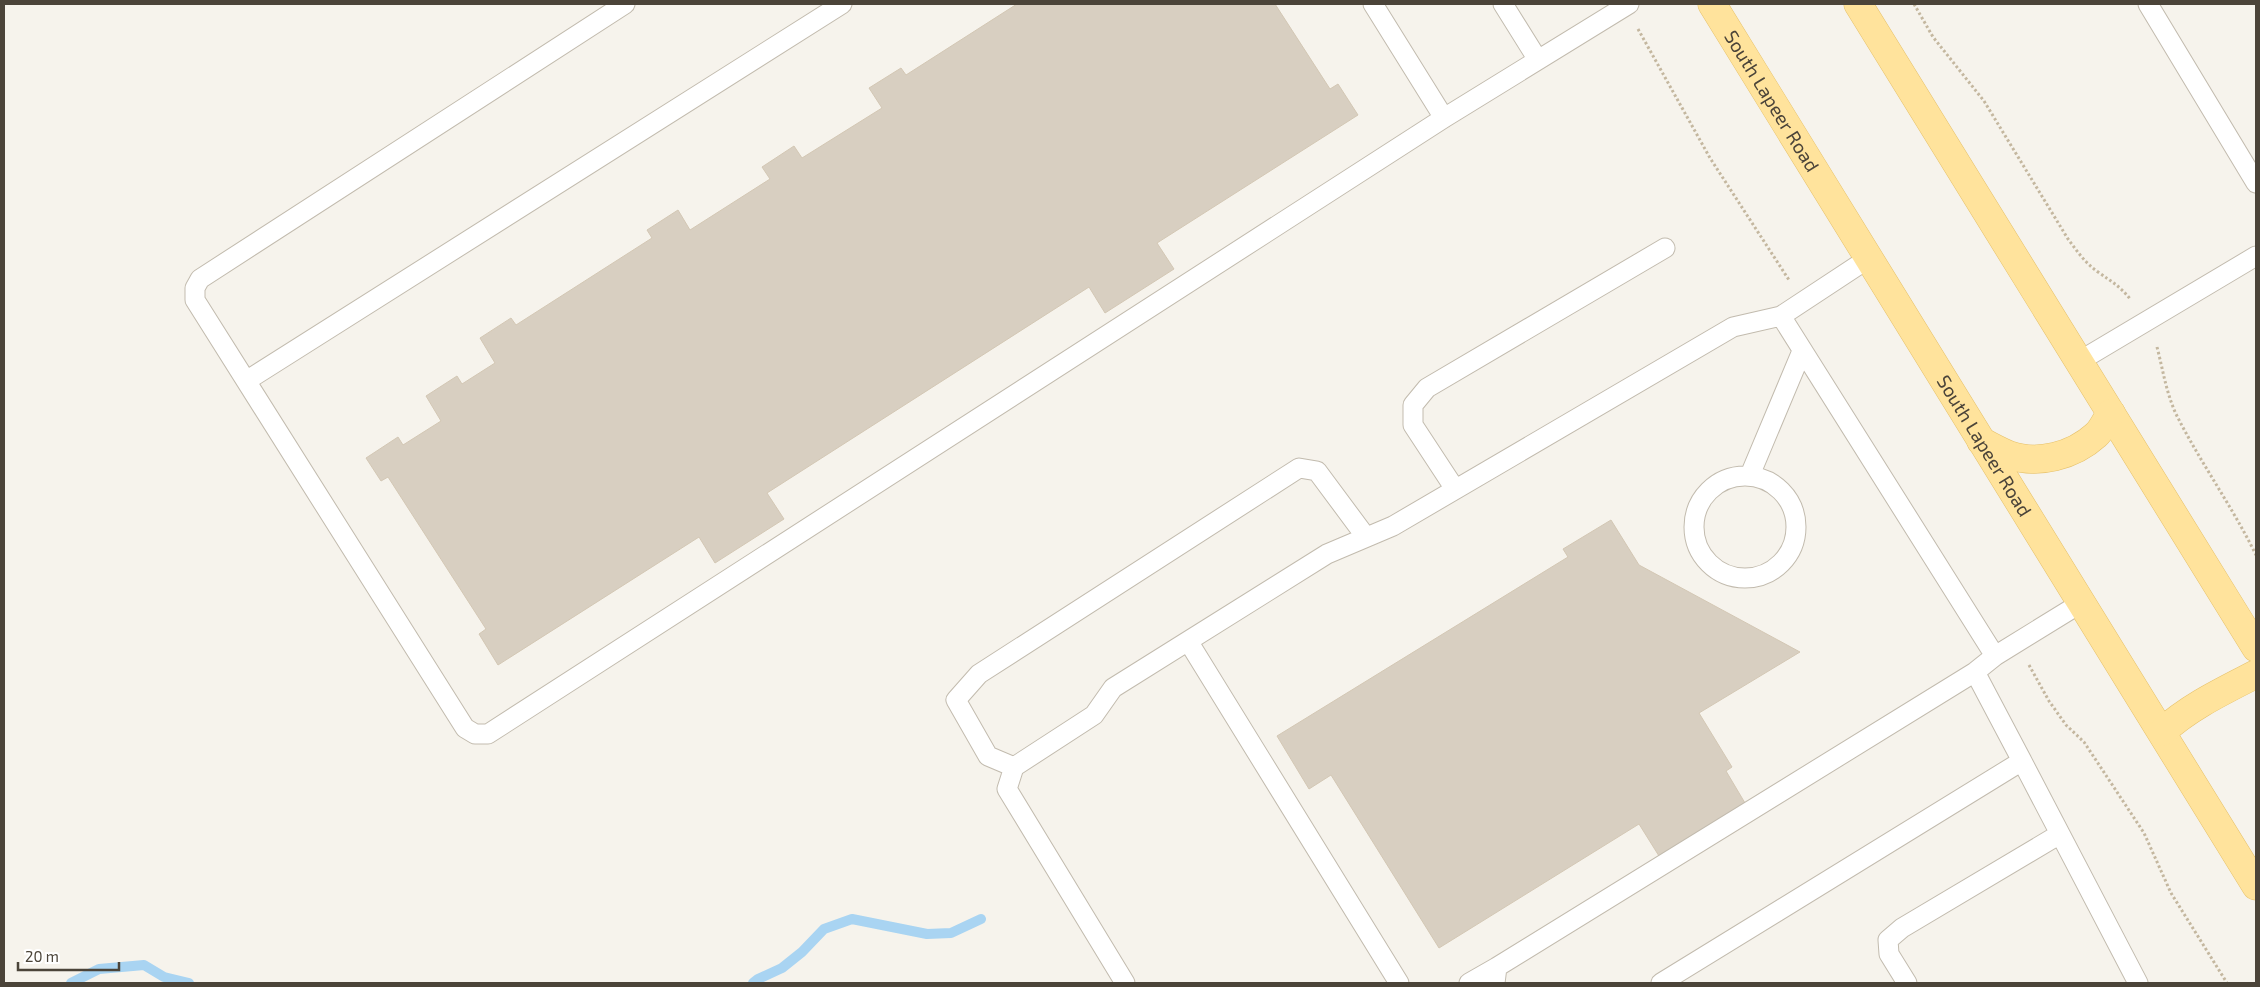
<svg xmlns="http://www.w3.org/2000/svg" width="2260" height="987" viewBox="0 0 2260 987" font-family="'Exo 2',sans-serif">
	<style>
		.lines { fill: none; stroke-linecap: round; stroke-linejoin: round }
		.stream { stroke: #a9d4f2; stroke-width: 10 }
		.building { fill: #d8cfc1; stroke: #d3c7b4 }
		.lane-casing { stroke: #c2bbae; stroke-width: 21 }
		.primary-casing { stroke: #e6c16a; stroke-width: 29 }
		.path { stroke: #c4b79f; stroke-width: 3; stroke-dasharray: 2.5 2.5; stroke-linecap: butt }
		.lane { stroke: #fff; stroke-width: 19 }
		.primary { stroke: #ffe39c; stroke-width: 28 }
		.labels { text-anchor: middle; stroke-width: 4; stroke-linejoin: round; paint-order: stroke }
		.street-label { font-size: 19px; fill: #4b4439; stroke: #fff }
	</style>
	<rect width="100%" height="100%" fill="#f6f3ec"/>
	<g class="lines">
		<path class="stream" d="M71 983 99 969 144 965 164 977 189 983
			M753 983 758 979 782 968 802 952 824 929 852 919 927 934 951 933 981 919"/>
	</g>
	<path class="building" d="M1017 4H1275L1330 89 1338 84 1358 115 1157 243 1174 269 1105 313 1089 287 767 493 784 519 715 563 699 537 498 665 479 634 486 629 388 477 381 481 366 458 398 437 403 445 441 421 426 396 457 376 462 384 495 363 480 338 511 318 516 325 652 238 647 230 678 210 690 230 770 179 762 167 794 146 802 158 882 108 869 88 901 68 906 75Z
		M1611 520 1639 565 1800 652 1699 713 1732 767 1726 771 1745 803 1659 856 1639 824 1439 948 1331 775 1309 789 1277 736 1568 557 1563 549Z"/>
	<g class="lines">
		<defs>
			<path id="lane" d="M625 4 200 279 195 288V300L465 728 475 734H488L1444 118 1629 4
				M1373 4 1444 118
				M1503 4 1538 60
				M2148 4 2256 183
				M1781 316 1995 656
				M2078 362 2256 256
				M246 381 842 4
				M1750 475 1802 351
				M1694 527a51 51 0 1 1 102 0a51 51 0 1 1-102 0Z
				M1455 489 1413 425V405L1427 388 1665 248
				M1188 641 1399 983
				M1975 672 2022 761
				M1014 767 988 756 956 700 979 674 1299 468 1317 471 1366 537
				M1125 983 1007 789 1014 767 1094 715 1113 688 1327 554 1393 526 1733 327 1781 316 1869 258
				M1469 983 1497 967
				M1495 983 1497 967 1975 672 1995 656 2081 603
				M1661 983 2022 761 2138 983
				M1907 983 1889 954 1888 940 1902 928 2060 834"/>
			<g id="primary">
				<path id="s1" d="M1712 4 2256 886"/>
				<path d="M1858 4 2256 648"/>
				<path d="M1981 441C1990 446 1999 451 2009 455 2038 465 2073 456 2096 435 2102 430 2106 420 2111 413"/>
				<path d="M2162 732C2189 707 2223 691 2256 674"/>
			</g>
		</defs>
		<use href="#lane" class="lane-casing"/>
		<use href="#primary" class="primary-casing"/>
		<path class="path" d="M1914 4 1933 37 1984 101 2068 239C2077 251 2085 263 2098 272 2112 282 2120 286 2131 300
			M1638 29 1710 158 1789 280
			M2157 347C2163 370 2166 392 2176 414 2200 462 2232 506 2256 555
			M2029 665 2049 701 2066 725 2084 742 2144 833 2171 893 2227 983"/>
		<use href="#lane" class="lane"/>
		<use href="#primary" class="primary"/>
	</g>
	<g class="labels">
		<g class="street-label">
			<text dy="7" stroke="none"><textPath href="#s1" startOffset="114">South Lapeer Road</textPath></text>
			<text dy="7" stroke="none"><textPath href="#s1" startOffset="519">South Lapeer Road</textPath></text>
		</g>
	</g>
	<rect width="2260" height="987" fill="none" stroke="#4b4439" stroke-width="10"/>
	<path d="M18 962v8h101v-8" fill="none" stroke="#4b4439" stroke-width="2.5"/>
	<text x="25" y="962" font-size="15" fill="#4b4439" stroke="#ffffff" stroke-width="4" paint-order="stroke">20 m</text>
</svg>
